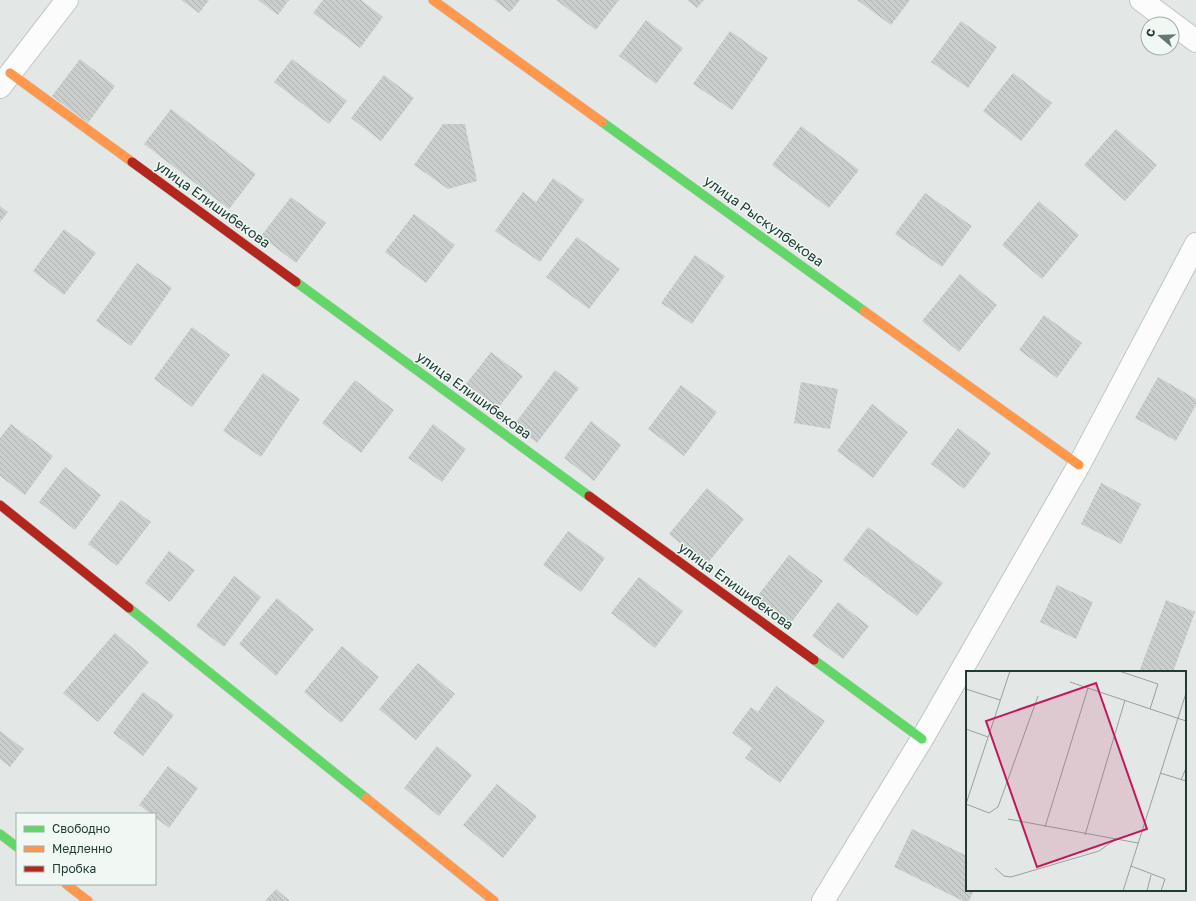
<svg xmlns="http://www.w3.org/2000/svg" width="1196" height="901" viewBox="0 0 1196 901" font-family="'Golos Text',sans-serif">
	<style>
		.building { fill: url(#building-back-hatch) }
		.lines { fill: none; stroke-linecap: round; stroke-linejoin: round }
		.street-casing { stroke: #c0c5c3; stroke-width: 24 }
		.fast-casing { stroke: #bec6c3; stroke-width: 10 }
		.slow-casing { stroke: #bec6c3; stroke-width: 10 }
		.jam-casing { stroke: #bec6c3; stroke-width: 10 }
		.street { stroke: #fbfcfb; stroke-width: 22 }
		.fast { stroke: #63d668; stroke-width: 9 }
		.slow { stroke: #ff974d; stroke-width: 9 }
		.jam { stroke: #b3261e; stroke-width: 9 }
		.labels { text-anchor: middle; stroke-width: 3; stroke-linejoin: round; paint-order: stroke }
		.street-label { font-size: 14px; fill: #203c35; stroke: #f1f8f4 }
		.inset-road { fill: none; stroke: #95a39f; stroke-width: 1 }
		.view { fill: #c2185b; fill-opacity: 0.15; stroke: #c2185b; stroke-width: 2 }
		.inset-edge { fill: none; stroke: #203c35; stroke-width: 2 }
	</style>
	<defs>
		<pattern id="building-back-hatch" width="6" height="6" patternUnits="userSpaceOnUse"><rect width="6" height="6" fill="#cacfcd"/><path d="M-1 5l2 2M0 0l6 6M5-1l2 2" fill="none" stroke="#adb3b1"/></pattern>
	</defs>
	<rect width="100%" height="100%" fill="#e3e8e6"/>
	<path class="building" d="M181 0H209L199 13Z
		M258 0H289L278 15Z
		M323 0H361L383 17 360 48 313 13Z
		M494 0H520L510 12Z
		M556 0H619L596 30Z
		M687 0H704L697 8Z
		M857 0H910L891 25Z
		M646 20 683 48 656 84 619 56Z
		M961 21 997 47 968 88 931 62Z
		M730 31 768 58 732 110 693 84Z
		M80 59 115 86 88 123 52 96Z
		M292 59 347 101 329 124 274 82Z
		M1013 73 1052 103 1021 141 983 111Z
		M384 75 414 98 381 141 351 118Z
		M171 109 256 174 229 209 144 144Z
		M443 124H465L477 181 448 189 414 165Z
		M801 126 859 170 829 208 772 165Z
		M1116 129 1157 165 1125 201 1084 165Z
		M553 178 584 200 540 262 495 231 523 192 536 202Z
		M925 193 972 226 942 267 895 234Z
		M291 197 326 223 296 263 261 236Z
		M1039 201 1079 235 1042 279 1002 245Z
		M0 206 8 212 0 222Z
		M414 214 455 245 426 283 385 252Z
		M64 229 96 253 64 295 33 271Z
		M577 237 620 269 589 309 546 277Z
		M695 255 725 276 692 324 661 303Z
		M137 263 172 288 131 346 96 321Z
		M960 274 997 305 959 352 922 321Z
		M1044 315 1082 343 1057 378 1019 350Z
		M192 327 230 355 192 407 154 379Z
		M491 352 523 376 498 408 466 384Z
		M555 370 579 388 537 443 514 425Z
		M263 373 300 399 261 457 223 431Z
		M1158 377 1196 399V405L1176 441 1135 418Z
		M355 380 394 410 361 453 322 423Z
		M801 382 838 389 830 429 794 423Z
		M681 385 717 412 684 456 648 429Z
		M872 404 908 432 873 478 837 451Z
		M591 421 621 445 594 481 564 458Z
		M11 424 53 456 25 495 0 476V438Z
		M433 424 466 449 442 482 408 458Z
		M958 428 991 453 964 489 931 464Z
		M65 467 101 495 75 530 39 502Z
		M1101 483 1141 504 1121 544 1081 524Z
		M707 488 744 519 706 565 669 534Z
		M121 500 151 522 117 566 88 544Z
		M868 527 943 583 917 616 843 560Z
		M568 531 605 558 581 592 543 565Z
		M169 551 195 570 170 602 145 583Z
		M789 555 823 581 790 624 756 598Z
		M234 576 261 597 224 647 196 626Z
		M639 577 683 611 655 648 611 613Z
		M1057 585 1093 602 1076 639 1040 622Z
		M277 598 314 629 276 676 239 644Z
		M1166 600 1195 612 1173 672H1139Z
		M838 602 869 626 843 659 812 636Z
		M115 633 149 662 98 722 63 693Z
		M342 646 379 677 341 723 304 692Z
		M418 663 455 694 416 740 379 709Z
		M776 686 825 721 780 783 745 758 752 748 732 733 751 707 758 712Z
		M143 692 174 715 143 756 113 733Z
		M0 731 24 749 10 767 0 759Z
		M437 746 472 775 439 816 404 788Z
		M168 766 198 788 169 828 155 817V814H151L139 805Z
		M497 784 537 816 503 858 463 825Z
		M912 829 967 856V890H974L969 901H963L894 867Z
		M276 889 290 901H265Z"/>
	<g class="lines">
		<defs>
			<path id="street" d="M1141 0 1196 41
				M0 87 67 0
				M823 901 922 739 1079 465 1196 244"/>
			<path id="fast" d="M602 122 864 311
				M296 282 589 496
				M129 608 366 798
				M814 660 922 739
				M0 834 17 847"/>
			<path id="slow" d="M433 0 602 122
				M10 73 132 162
				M864 311 1079 465
				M366 798 494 901
				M66 884 88 901"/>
			<path id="jam" d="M132 162 296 282
				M589 496 814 660
				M0 505 129 608"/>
		</defs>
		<use href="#street" class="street-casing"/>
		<use href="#fast" class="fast-casing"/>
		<use href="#slow" class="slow-casing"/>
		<use href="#jam" class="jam-casing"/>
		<use href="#street" class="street"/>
		<use href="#fast" class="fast"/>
		<use href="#slow" class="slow"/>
		<use href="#jam" class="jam"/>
	</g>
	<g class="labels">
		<g class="street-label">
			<text transform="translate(213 204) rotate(36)" y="5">улица Елишибекова</text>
			<text transform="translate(764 221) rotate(36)" y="5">улица Рыскулбекова</text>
			<text transform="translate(474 395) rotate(36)" y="5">улица Елишибекова</text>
			<text transform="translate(736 586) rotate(36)" y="5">улица Елишибекова</text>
		</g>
	</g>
	<g transform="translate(966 671)">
		<rect width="220" height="220" fill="#e3e8e6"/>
		<path class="inset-road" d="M153 0 192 13 184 38M104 11 220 50M0 18 34 29M0 58 22 66M194 102 220 110M215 109 220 97M0 133 23 142 32 136 72 25M0 133 44 0M42 148 172 172M79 156 122 17M119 164 159 29M165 195 199 208 195 220M29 197 38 205 45 206 133 180 150 168M157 220 220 22M181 220 185 204"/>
		<path class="view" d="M130 12 181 158 71 196 20 50Z"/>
		<rect width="220" height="220" class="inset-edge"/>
	</g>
	<rect x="16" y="813" width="140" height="72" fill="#f1f8f4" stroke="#9dada8"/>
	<rect x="24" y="826" width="20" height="6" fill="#63d668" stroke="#9dada8"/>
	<text x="52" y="833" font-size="12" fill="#203c35">Свободно</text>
	<rect x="24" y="846" width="20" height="6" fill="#ff974d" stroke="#9dada8"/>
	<text x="52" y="853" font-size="12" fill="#203c35">Медленно</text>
	<rect x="24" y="866" width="20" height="6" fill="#b3261e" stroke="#9dada8"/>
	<text x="52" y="873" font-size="12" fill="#203c35">Пробка</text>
	<g transform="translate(1160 36) rotate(289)"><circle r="19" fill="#f1f8f4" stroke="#9dada8"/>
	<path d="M0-3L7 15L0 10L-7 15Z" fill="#647873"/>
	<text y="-6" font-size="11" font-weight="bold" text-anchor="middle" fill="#203c35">С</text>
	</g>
</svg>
